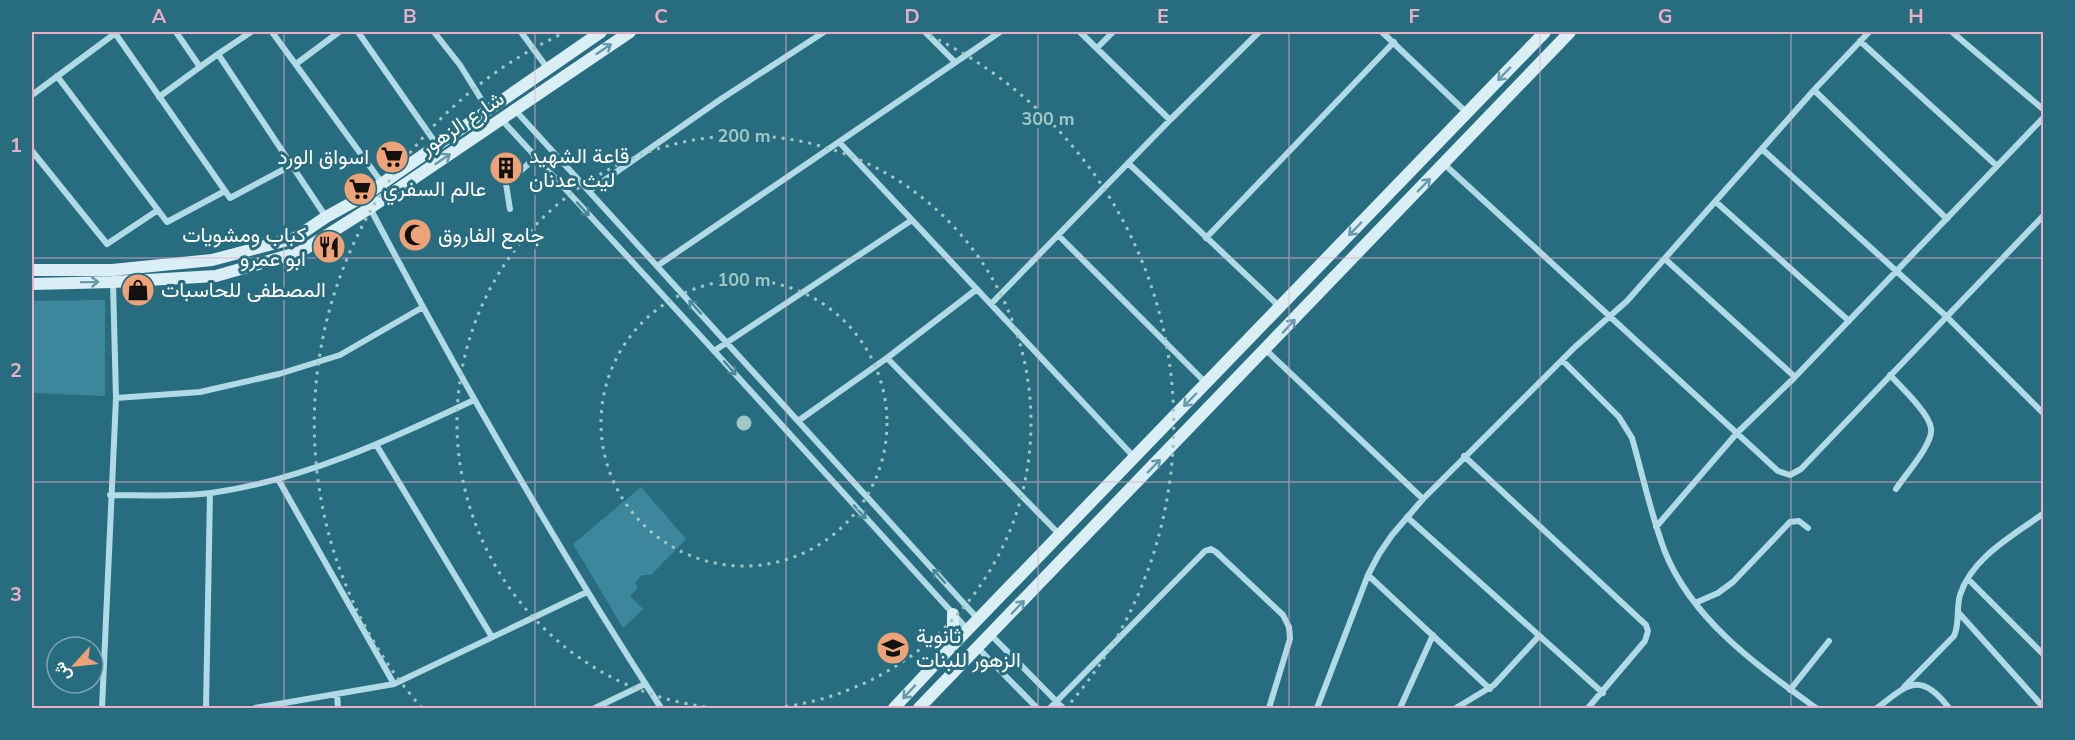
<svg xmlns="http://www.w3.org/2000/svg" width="2075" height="740" viewBox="0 0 2075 740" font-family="'Nunito Sans',Vazirmatn,sans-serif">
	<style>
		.green { fill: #3d879d }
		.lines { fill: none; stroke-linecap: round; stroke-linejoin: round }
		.street { stroke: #b0dae5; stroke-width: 6 }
		.secondary { stroke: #d9eff5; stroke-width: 12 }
		.oneway { stroke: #669aa9 }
		.oneway2 { stroke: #4a8899 }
		.grid { fill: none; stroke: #eaaec6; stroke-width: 1.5; stroke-opacity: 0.55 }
		.ring { fill: none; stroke: #9fc8c5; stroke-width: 3; stroke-dasharray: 3 6 }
		.labels { text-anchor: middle; stroke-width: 6; stroke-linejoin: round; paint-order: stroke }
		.street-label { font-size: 21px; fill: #fff; stroke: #286c80 }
		.poi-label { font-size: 21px; fill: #fff; stroke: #286c80; text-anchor: start }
		.centre { fill: #9fc8c5; stroke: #286c80; stroke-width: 3 }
		.ring-label { font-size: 18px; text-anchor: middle; font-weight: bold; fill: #9fc8c5; stroke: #286c80; stroke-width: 6; stroke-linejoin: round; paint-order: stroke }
		.neatline { fill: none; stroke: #eaaec6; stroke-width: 2 }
		.grid-label { font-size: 20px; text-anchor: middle; font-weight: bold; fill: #eaaec6 }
	</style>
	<rect width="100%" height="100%" fill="#286c80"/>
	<path class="green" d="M105 300V396L32 393V301Z
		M641 487 686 539 651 575H642L635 583 638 588 630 596 643 609 623 628 573 544Z"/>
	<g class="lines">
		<path class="street" d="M176 32 200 67 218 54 326 217
			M272 32 382 183
			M358 32 437 145
			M434 32 460 65 488 110
			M521 32 548 69
			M925 32 955 62
			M1080 32 1170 120 1259 32
			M1382 32 1467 113
			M1952 32 2044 110
			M115 33 230 198 292 165
			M1860 41 1997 166
			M1097 48 1113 32
			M218 54 251 32
			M296 64 339 32
			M57 76 167 222 225 191
			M1814 90 1947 219
			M32 95 117 32
			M159 97 200 67
			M515 110 978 619
			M501 119 706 342 968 630
			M839 142 1134 457
			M1762 149 1947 317 2044 414
			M32 151 107 244 158 210
			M1128 163 1280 307
			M1444 164 1778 471 1790 475 1801 469 2044 215
			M589 191 721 99 824 32
			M1716 202 1849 321
			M370 208C460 379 556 546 661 708
			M510 209 506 184 536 157
			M1058 235 1206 383
			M1206 238 1394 42
			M1665 259 1795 377
			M657 266 1000 32
			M991 304 1170 120
			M1266 350 1423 499
			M714 351 912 220
			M887 358 1060 535
			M1562 360 1619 417 1632 438C1643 476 1651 515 1665 552 1693 621 1758 666 1816 708
			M1890 375C1901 387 1929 413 1931 428 1934 443 1905 475 1896 489
			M116 398 200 392 279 374 340 355 423 307
			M798 421 887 358 977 289
			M377 446 492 637
			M1464 456 1646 625 1648 631 1645 641 1588 708
			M278 479 394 684
			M110 495C141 495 181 497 211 493 304 480 391 439 474 400
			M1407 517 1603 693
			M1656 527 1737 433 1795 377 2044 117
			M1368 575 1490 689
			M1968 579 2044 655
			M1695 603 1718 593 1733 582 1790 522 1799 521 1808 528
			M1958 612 2044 708
			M991 635 1063 708
			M978 648 1037 708
			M1904 687 1954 636C1960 623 1956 609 1960 595 1972 557 2014 535 2044 513
			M1790 690 1829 641
			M337 694 338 708
			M102 708 116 398 113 282
			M206 708 210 493
			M255 708 394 684 587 592
			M595 708 645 684
			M1050 708 1205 551 1211 549 1216 552 1283 615 1289 627 1290 639 1269 708
			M1317 708 1368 575 1379 554 1392 535 1423 499 1575 347 1627 301 1814 90 1869 32
			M1400 708 1433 635
			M1456 708 1494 685 1539 636
			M1877 708C1907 685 1920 670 1949 708"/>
		<path class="secondary" d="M32 270H112L212 260 295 238 326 217 364 196 601 32
			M32 284 113 282 216 276 300 252 370 208 630 32
			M953 614V645
			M894 708 953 645 1545 32
			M919 708 1570 32"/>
	</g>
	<defs><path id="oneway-shaft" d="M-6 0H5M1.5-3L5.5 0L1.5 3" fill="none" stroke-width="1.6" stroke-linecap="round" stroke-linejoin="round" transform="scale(1.5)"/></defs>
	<g class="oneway">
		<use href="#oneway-shaft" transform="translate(604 49) rotate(-34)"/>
		<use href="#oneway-shaft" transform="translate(1504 74) rotate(134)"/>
		<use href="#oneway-shaft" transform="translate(443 159) rotate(-34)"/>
		<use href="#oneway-shaft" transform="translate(1424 185) rotate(-46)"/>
		<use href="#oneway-shaft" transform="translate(1355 229) rotate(134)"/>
		<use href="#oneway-shaft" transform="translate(90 282) rotate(-1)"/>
		<use href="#oneway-shaft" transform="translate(1289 326) rotate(-47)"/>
		<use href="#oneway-shaft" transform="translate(1190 400) rotate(134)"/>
		<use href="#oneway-shaft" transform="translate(1154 466) rotate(-46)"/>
		<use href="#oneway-shaft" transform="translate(1018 607) rotate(-46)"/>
		<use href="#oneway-shaft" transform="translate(909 692) rotate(133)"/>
	</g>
	<g class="oneway2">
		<use href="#oneway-shaft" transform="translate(583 209) rotate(47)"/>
		<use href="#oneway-shaft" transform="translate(695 307) rotate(-132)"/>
		<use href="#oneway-shaft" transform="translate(730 368) rotate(49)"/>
		<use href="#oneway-shaft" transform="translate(860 512) rotate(48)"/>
		<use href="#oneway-shaft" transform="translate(939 576) rotate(-132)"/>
	</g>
	<path class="grid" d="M284 32V708M535 32V708M786 32V708M1038 32V708M1289 32V708M1540 32V708M1791 32V708M32 258H2044M32 482H2044"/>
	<g class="ring">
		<circle cx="744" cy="423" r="143"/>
		<path d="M714 708A287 287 0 1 1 774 708"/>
		<path d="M422 708A430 430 0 0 1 566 32M922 32A430 430 0 0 1 1066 708"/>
	</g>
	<defs>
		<symbol id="supermarket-disc" viewBox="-11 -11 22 22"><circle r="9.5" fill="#eda377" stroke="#286c80"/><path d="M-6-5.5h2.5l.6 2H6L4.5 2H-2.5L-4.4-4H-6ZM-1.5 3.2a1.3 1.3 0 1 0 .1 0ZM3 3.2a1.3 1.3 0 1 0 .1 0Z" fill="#111"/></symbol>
		<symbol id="building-disc" viewBox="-11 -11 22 22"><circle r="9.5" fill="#eda377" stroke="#286c80"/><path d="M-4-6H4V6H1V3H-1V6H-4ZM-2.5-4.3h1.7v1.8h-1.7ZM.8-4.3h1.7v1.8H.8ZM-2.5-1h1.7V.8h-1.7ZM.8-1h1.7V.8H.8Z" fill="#111"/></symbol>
		<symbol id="mosque-disc" viewBox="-11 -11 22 22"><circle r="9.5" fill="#eda377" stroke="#286c80"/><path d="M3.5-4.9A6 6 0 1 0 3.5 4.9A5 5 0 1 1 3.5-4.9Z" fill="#111"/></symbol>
		<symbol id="restaurant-disc" viewBox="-11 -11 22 22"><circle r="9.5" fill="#eda377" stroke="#286c80"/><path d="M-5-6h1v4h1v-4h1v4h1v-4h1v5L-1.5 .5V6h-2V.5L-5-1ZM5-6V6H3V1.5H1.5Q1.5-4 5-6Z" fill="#111"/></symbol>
		<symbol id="shop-disc" viewBox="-11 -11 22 22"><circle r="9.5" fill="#eda377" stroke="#286c80"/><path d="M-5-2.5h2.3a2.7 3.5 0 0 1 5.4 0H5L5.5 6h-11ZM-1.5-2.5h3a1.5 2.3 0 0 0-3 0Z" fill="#111"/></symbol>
		<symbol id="school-disc" viewBox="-11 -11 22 22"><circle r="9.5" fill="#eda377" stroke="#286c80"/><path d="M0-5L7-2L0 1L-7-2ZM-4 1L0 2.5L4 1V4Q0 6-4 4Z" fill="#111"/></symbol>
	</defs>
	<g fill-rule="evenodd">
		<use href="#supermarket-disc" x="373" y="138" width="38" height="38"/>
		<use href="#building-disc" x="487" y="149" width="38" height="38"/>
		<use href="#supermarket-disc" x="341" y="170" width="38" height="38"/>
		<use href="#mosque-disc" x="396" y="216" width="38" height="38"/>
		<use href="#restaurant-disc" x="310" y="228" width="38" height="38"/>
		<use href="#shop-disc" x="119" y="271" width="38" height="38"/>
		<use href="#school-disc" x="874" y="629" width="38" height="38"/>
	</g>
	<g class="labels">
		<g class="street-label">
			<text transform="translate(462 123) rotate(-34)" y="7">شارع الزهور</text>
		</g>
		<g class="poi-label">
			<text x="529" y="163">قاعة الشهيد<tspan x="529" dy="24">ليث عدنان</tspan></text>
			<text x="369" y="164" text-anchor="end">اسواق الورد</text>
			<text x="383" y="196">عالم السفري</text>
			<text x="306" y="242" text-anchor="end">كباب ومشويات<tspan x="306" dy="24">ابو عمرو</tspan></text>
			<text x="438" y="242">جامع الفاروق</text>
			<text x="161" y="297">المصطفى للحاسبات</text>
			<text x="916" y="643">ثانوية<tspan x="916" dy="24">الزهور للبنات</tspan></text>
		</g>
	</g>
	<circle cx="744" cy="423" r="9" class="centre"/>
	<g class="ring-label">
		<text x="1048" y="125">300 m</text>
		<text x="744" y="142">200 m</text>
		<text x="744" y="286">100 m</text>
	</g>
	<rect width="2075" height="740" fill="none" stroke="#286c80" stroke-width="66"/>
	<g transform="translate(75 665) rotate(243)"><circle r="28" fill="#286c80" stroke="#7ea7b3" stroke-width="1.5"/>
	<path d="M0-4.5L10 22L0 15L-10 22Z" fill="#eda377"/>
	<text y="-9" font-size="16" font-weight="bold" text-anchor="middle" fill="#ffffff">ش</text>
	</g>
	<rect x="33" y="33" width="2009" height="674" class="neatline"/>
	<g class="grid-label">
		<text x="159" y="23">A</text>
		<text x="410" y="23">B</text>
		<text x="661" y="23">C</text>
		<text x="912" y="23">D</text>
		<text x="1163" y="23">E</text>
		<text x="1414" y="23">F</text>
		<text x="1665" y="23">G</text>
		<text x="1916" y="23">H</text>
		<text x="16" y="152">1</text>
		<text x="16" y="377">2</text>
		<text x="16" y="601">3</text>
	</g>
</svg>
